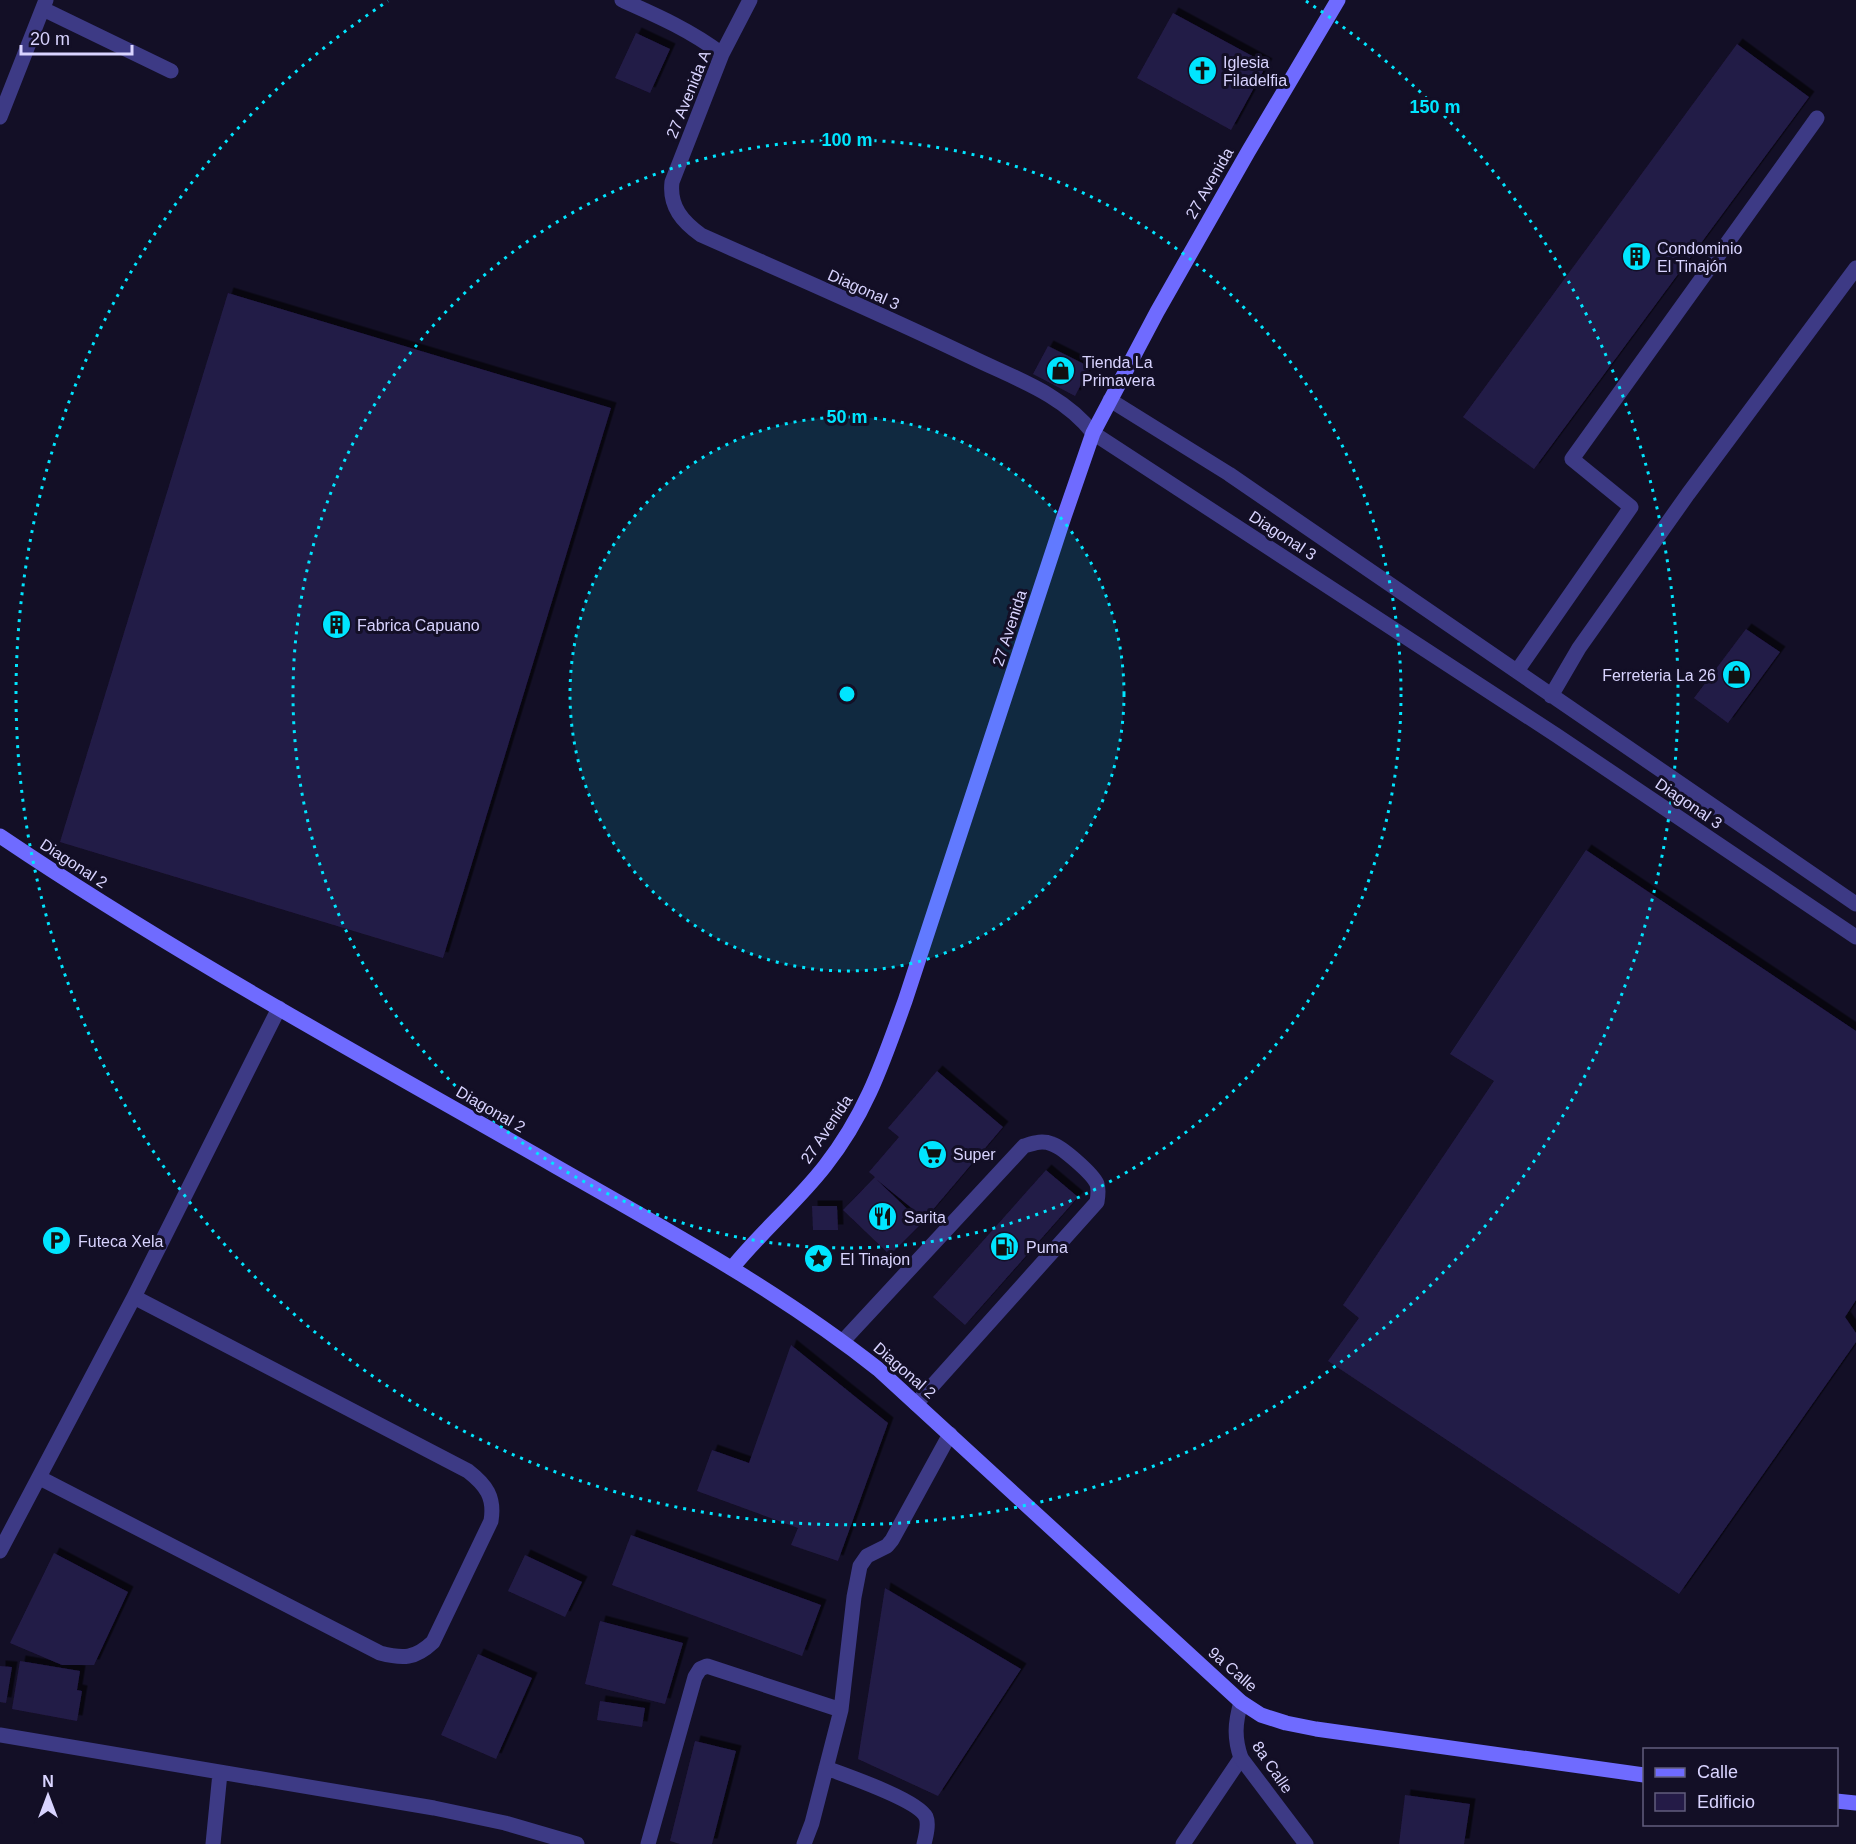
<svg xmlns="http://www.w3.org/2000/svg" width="1856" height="1844" viewBox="0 0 1856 1844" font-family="Arial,sans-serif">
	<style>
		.building { fill: #241b47; filter: url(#shadow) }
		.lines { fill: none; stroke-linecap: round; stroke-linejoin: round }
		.lane { stroke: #3d3a85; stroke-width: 15 }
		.street { stroke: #3d3a85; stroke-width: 15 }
		.secondary { stroke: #6f6bff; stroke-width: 15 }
		.ring { fill: none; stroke: #00e5ff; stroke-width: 3; stroke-dasharray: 3 6 }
		.labels { text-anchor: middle; stroke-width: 6; stroke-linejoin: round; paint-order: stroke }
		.poi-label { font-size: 16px; fill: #d9d4ff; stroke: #130f26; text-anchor: start }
		.street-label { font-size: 16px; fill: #d9d4ff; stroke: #130f26 }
		.centre { fill: #00e5ff; stroke: #130f26; stroke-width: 3 }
		.ring-label { font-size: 18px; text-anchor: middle; font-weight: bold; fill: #00e5ff; stroke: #130f26; stroke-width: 6; stroke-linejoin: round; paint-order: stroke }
	</style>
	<defs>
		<filter id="shadow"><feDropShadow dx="5.5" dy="-5.5" stdDeviation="0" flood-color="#0009"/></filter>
	</defs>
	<rect width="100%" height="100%" fill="#130f26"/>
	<path class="building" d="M1173 13 1267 64 1231 130 1137 78Z
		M636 33 670 49 650 93 615 78Z
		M1737 44 1809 97 1534 469 1463 417Z
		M228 293 611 408 443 958 60 842Z
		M1048 346 1090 367 1075 396 1033 374Z
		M1746 629 1780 652 1728 723 1694 698Z
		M1586 850 1856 1031V1300L1845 1317 1856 1333V1342L1679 1594 1328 1361 1359 1318 1343 1305 1494 1081 1450 1054Z
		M937 1071 1003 1127 925 1219 876 1179 922 1223 890 1255 843 1210 875 1177 869 1172 899 1137 888 1128Z
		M1046 1170 1078 1197 965 1325 933 1297Z
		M812 1206H837L838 1230H813Z
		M791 1345 888 1423 838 1561 791 1545 798 1528 697 1491 712 1450 749 1463Z
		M631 1535 821 1605 802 1656 612 1585Z
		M54 1553 128 1592 94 1665H62L10 1643Z
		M525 1555 582 1582 565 1617 508 1591Z
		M885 1588 1021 1669 938 1796 858 1759Z
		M600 1621 683 1643 665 1704 585 1684Z
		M478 1654 532 1678 496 1759 441 1735Z
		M20 1661 80 1671 77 1690 82 1691 77 1721 12 1709Z
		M0 1666 12 1667 6 1703 0 1702Z
		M600 1701 645 1708 642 1727 597 1720Z
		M695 1741 736 1751 712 1844H680L670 1841Z
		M1405 1795 1470 1804 1464 1844H1399Z"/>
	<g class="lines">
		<path class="lane" d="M843 1341 1024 1146C1034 1143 1042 1140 1052 1144 1062 1147 1093 1174 1097 1184 1099 1190 1098 1196 1097 1202L916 1404
			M40 1478 380 1653C403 1659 415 1659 433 1642L491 1521C495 1497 486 1485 468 1471L134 1297
			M0 1551 134 1297 279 1008
			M0 1735 434 1808 505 1823 577 1844
			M826 1768C845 1775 918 1800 926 1817 929 1824 926 1836 924 1844
			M213 1844 220 1773
			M648 1844 695 1677 700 1669 707 1666 841 1710
			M804 1844 812 1823 841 1710 854 1597 860 1566 867 1556 887 1546 892 1540 950 1434
			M1183 1844 1241 1758"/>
		<path class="street" d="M622 0C658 16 690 30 722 54
			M750 0 722 54 672 182C669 207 683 222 701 235 791 275 882 314 971 357 1014 378 1063 394 1093 433L1556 735 1856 937
			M43 9 171 71
			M0 117 46 0
			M1110 400 1229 474 1856 904
			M1517 671 1631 507 1572 459 1817 118
			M1551 696 1579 648 1688 494 1856 268
			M1241 1702C1235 1723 1234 1738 1241 1758L1306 1844"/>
		<path class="secondary" d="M0 836C178 956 368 1059 555 1166 665 1229 778 1290 878 1369L1241 1702 1261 1715 1286 1723 1316 1729 1644 1775
			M732 1268C761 1232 797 1202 825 1166 866 1114 883 1062 905 1001L1064 517 1093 433 1157 312 1248 152 1338 0
			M1836 1801 1856 1803"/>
	</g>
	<circle cx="847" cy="694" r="277" fill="#00e5ff" fill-opacity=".12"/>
	<g class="ring">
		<circle cx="847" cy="694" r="277"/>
		<circle cx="847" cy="694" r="554"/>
		<path d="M1306 1A831 831 0 1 1 388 1"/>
	</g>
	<defs>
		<symbol id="church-disc" viewBox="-11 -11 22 22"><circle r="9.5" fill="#00e5ff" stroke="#130f26"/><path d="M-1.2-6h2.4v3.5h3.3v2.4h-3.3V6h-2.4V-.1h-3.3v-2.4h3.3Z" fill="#111"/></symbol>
		<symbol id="building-disc" viewBox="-11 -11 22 22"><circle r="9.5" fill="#00e5ff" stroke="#130f26"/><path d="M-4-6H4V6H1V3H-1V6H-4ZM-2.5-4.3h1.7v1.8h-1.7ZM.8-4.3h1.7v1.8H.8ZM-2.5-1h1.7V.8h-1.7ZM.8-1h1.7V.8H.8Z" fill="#111"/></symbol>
		<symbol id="shop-disc" viewBox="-11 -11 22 22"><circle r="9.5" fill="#00e5ff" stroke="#130f26"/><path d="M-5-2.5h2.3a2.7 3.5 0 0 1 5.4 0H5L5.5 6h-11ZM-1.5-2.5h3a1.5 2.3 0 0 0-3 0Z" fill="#111"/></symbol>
		<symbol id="supermarket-disc" viewBox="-11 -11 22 22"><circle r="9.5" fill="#00e5ff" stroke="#130f26"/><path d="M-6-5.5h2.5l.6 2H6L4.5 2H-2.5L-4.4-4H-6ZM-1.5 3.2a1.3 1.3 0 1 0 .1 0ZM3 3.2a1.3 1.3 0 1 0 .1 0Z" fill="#111"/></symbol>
		<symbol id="restaurant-disc" viewBox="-11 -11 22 22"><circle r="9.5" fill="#00e5ff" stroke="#130f26"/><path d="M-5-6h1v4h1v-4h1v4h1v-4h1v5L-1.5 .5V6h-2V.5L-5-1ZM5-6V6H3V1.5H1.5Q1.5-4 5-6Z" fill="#111"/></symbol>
		<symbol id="parking-disc" viewBox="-11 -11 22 22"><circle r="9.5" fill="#00e5ff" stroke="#130f26"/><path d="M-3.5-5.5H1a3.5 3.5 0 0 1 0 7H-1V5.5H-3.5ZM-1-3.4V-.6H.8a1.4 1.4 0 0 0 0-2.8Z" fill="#111"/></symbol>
		<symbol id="fuel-disc" viewBox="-11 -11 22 22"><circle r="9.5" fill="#00e5ff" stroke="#130f26"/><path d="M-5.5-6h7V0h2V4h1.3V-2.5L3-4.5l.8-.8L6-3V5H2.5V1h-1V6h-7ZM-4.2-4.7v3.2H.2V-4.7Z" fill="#111"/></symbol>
		<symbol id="sight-disc" viewBox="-11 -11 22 22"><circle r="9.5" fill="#00e5ff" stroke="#130f26"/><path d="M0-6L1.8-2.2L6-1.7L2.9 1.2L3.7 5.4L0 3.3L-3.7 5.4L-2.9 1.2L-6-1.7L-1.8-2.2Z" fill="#111"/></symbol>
	</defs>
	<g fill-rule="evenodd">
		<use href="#church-disc" x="1186" y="54" width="33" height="33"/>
		<use href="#building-disc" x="1620" y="240" width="33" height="33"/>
		<use href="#shop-disc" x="1044" y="354" width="33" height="33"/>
		<use href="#building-disc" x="320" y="608" width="33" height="33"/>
		<use href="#shop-disc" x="1720" y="658" width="33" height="33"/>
		<use href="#supermarket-disc" x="916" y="1138" width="33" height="33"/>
		<use href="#restaurant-disc" x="866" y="1200" width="33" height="33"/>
		<use href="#parking-disc" x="40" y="1224" width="33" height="33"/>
		<use href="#fuel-disc" x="988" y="1230" width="33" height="33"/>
		<use href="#sight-disc" x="802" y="1242" width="33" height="33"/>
	</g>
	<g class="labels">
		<g class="poi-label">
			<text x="1223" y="68">Iglesia<tspan x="1223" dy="18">Filadelfia</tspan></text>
			<text x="1657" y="254">Condominio<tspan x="1657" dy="18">El Tinajón</tspan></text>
			<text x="1082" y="368">Tienda La<tspan x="1082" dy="18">Primavera</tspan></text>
			<text x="357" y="631">Fabrica Capuano</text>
			<text x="1716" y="681" text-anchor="end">Ferreteria La 26</text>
			<text x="953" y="1160">Super</text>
			<text x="904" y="1223">Sarita</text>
			<text x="78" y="1247">Futeca Xela</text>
			<text x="1026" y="1253">Puma</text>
			<text x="840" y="1265">El Tinajon</text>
		</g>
		<g class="street-label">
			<text transform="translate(688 94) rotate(-68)" y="6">27 Avenida A</text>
			<text transform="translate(1209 183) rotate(-60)" y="6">27 Avenida</text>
			<text transform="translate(864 289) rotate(24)" y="6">Diagonal 3</text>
			<text transform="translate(1283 535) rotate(33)" y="6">Diagonal 3</text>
			<text transform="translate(1009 628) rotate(-72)" y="6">27 Avenida</text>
			<text transform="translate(1689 803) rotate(34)" y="6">Diagonal 3</text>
			<text transform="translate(74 863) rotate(33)" y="6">Diagonal 2</text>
			<text transform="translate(491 1109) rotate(30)" y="6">Diagonal 2</text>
			<text transform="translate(826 1129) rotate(-56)" y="6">27 Avenida</text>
			<text transform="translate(905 1370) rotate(41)" y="6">Diagonal 2</text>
			<text transform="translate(1233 1669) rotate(41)" y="6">9a Calle</text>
			<text transform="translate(1273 1767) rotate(56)" y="6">8a Calle</text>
		</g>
	</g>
	<circle cx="847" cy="694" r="9" class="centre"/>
	<g class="ring-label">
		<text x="1435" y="113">150 m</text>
		<text x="847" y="146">100 m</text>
		<text x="847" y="423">50 m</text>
	</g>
	<rect x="1643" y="1748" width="195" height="78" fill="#130f26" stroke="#625e7d" stroke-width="1.5"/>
	<rect x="1655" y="1768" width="30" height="9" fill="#6f6bff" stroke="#625e7d" stroke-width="1.5"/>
	<text x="1697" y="1778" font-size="18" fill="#d9d4ff">Calle</text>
	<rect x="1655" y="1793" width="30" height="18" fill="#241b47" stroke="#625e7d" stroke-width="1.5"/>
	<text x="1697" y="1808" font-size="18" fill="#d9d4ff">Edificio</text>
	<g transform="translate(48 1796)" stroke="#130f26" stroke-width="4.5" paint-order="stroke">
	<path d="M0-4.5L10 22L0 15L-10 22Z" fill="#d9d4ff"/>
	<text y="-9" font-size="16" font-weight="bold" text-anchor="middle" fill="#d9d4ff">N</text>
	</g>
	<path d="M21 45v9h111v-9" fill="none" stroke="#d9d4ff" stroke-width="3"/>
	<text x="30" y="45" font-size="18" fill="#d9d4ff" stroke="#130f26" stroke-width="4.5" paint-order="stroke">20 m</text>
</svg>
